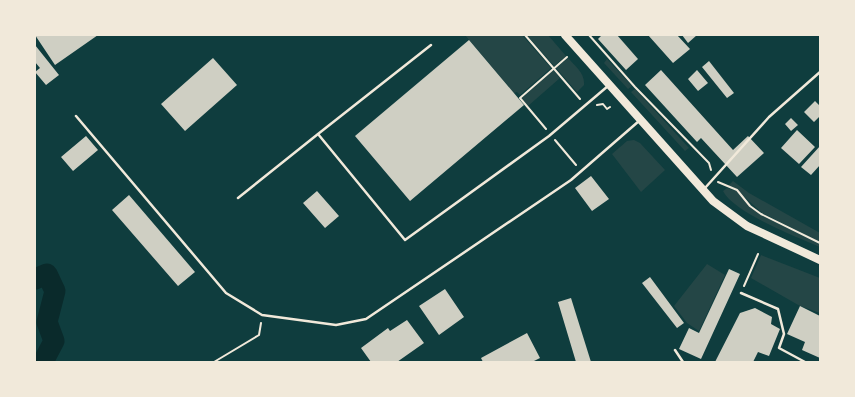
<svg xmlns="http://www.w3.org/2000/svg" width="855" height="397" viewBox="0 0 855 397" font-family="'Work Sans',sans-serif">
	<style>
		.green { fill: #244646 }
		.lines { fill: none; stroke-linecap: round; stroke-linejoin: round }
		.river { stroke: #0a2a2b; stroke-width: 21 }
		.building { fill: #cfcfc3 }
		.path { stroke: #f1e9da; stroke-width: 2 }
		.service { stroke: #f1e9da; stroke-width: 2.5 }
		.secondary { stroke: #f1e9da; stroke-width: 8 }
	</style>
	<rect width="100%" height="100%" fill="#0f3d3e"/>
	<path class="green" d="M465 35H522L551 68 520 95 517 92 514 93Z
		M527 35H548L566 56 554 66Z
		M568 58C575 66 585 73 584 85L577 92 556 68Z
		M607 59 632 86 628 89 604 63Z
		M553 70 560 78 528 106 522 98Z
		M635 89 689 148 685 151 631 92Z
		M634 140 640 143 665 170 641 192 612 154 627 141Z
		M733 181 749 193 820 233V242L762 213 737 190 728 186Z
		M727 188 736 191 761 215 820 244V247C797 237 734 213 723 191Z
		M761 255 820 278V313L800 306 751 278Z
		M707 264 725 275 699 331 687 323 674 306Z"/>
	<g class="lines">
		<path class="river" d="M35 279 47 274 55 291 47 322 54 341 43 362"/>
	</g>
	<path class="building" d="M35 35H98L55 65Z
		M602 35H617L638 59 626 70 598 39Z
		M648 35H677L690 49 673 63Z
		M682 35H697L688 43Z
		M469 40 524 105 410 201 355 136Z
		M35 45 59 75 46 85 35 72 40 68 35 62Z
		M213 58 237 85 185 131 161 104Z
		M709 61 734 93 727 98 702 67Z
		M661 70 733 150 748 136 764 153 737 177 701 138 697 142 645 85Z
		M697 70 708 83 698 91 688 79Z
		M815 101 820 106V116L814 122 804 112Z
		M791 118 798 125 791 131 785 124Z
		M797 130 815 147 799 164 781 148Z
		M86 136 98 150 73 171 61 157Z
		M820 146V165L811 175 801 167Z
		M591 176 609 199 592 211 575 188Z
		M317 191 339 216 325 228 303 203Z
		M129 195 195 272 178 286 112 210Z
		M729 269 740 274 701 359 679 349 689 328 699 333Z
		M650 277 684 323 677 328 642 283Z
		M445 289 464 317 439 335 419 306Z
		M571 298 591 362H576L558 302Z
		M800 306 820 316V358L802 350 805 342 787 334Z
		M755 308 772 317 771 324 780 329 769 356 758 352 753 362H715L740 313Z
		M407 320 424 343 397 362H371L361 348 388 328 390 331Z
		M527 333 540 358 532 362H483L481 358Z"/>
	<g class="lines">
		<path class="path" d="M525 35 580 99
			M589 35 635 87 709 163 711 170
			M597 105 603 104 607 109 610 107
			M546 129 520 98 567 57
			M555 140 576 165
			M718 182 737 190 750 206 761 214 820 243
			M744 286 758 254
			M214 362 259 335 261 323"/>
		<path class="service" d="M431 45 318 134 405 240 549 136 608 86
			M76 116 226 293 262 315 336 325 366 319 571 180 639 121
			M705 188 769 117 820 72
			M238 198 318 134
			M741 293 778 309 784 334 779 348 805 362
			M675 350 683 362"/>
		<path class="secondary" d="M565 35 713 201 747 226 820 260"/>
	</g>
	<rect width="855" height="397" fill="none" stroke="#f1e9da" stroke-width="72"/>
</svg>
